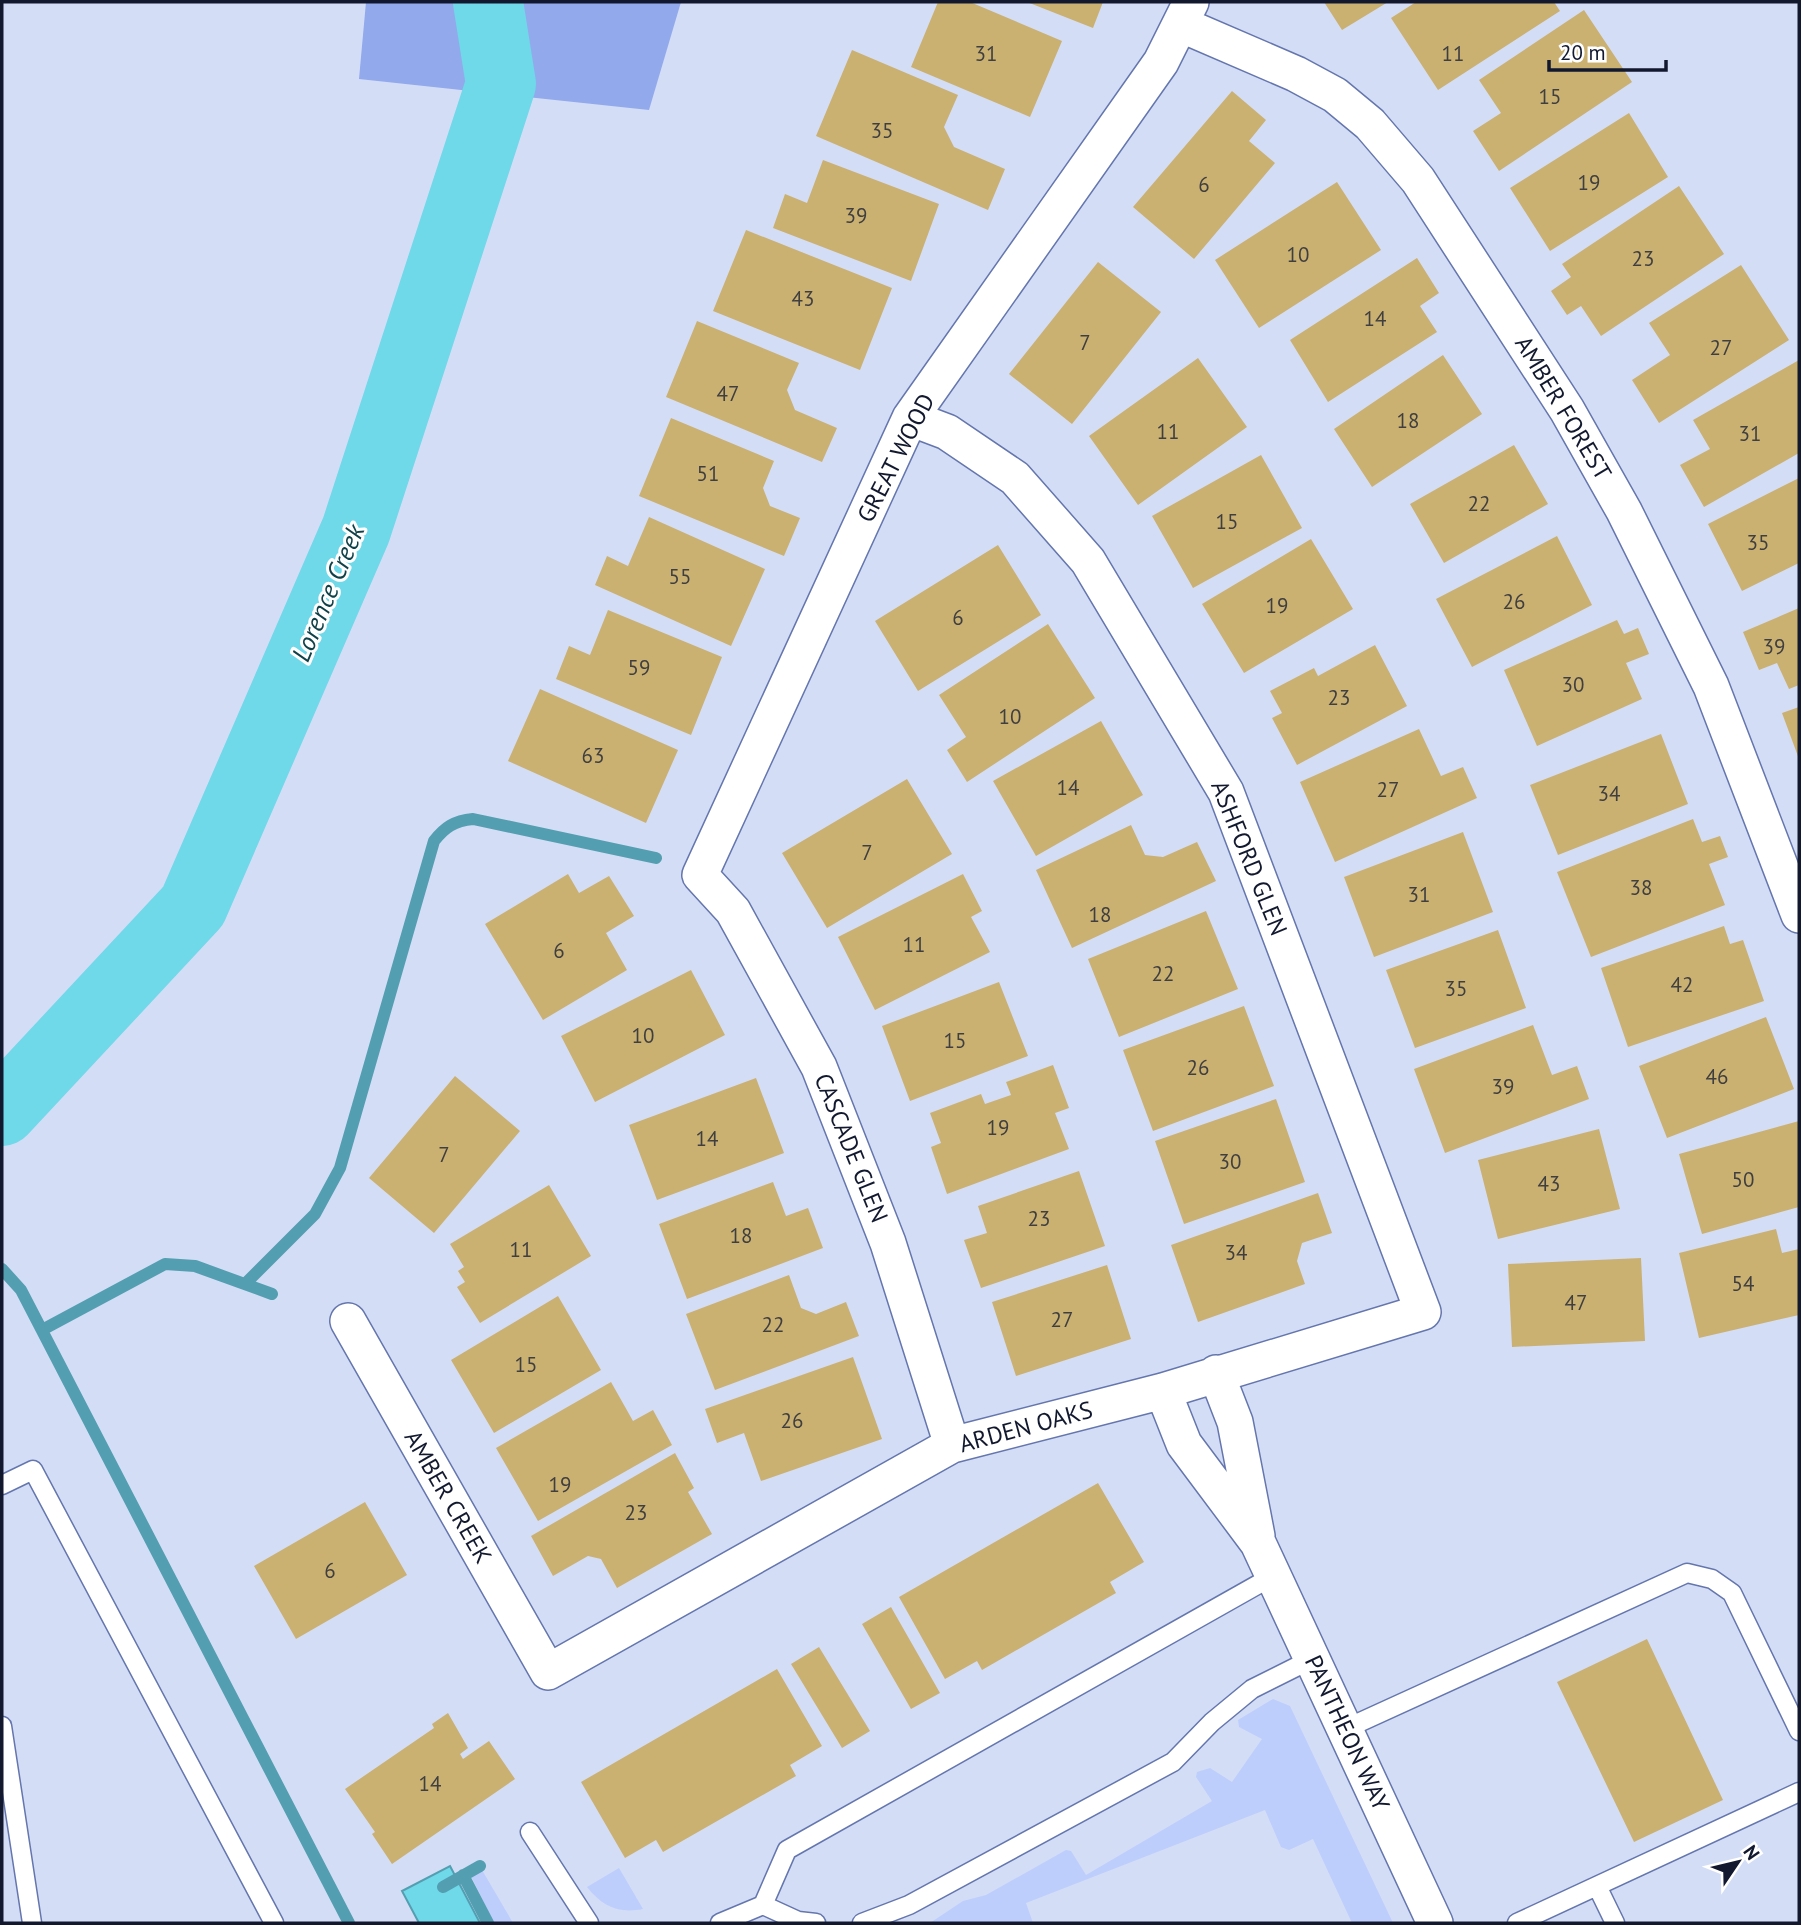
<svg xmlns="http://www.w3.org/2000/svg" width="1801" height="1925" viewBox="0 0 1801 1925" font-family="'PT Sans',sans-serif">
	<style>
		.green { fill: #bdcefd }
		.forest { fill: #92a9ec }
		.water { fill: #6fd8e9; stroke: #539fb1; stroke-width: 2 }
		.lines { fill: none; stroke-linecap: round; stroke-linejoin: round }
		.stream { stroke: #539fb1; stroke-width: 12 }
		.river { stroke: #6fd8e9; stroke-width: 70 }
		.building { fill: #cab171 }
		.service-casing { stroke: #6476ad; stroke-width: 21 }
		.minor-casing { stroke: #6476ad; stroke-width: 38 }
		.service { stroke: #fff; stroke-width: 18 }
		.minor { stroke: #fff; stroke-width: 35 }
		.labels { text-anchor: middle; stroke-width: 6; stroke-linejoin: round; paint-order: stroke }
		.number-label { font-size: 21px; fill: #403f40 }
		.street-label { font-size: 24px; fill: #12192f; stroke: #fff }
		.water-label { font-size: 26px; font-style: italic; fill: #104149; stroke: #fff }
	</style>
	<rect width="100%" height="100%" fill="#d4ddf6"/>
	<path class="green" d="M1273 1699 1290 1706 1393 1923H1352L1313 1839 1289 1850 1281 1847 1265 1810 1026 1903 1033 1923H930L963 1901 986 1895 1066 1850 1071 1851 1086 1875 1212 1801 1196 1777 1197 1772 1210 1768 1232 1782 1262 1739 1239 1727 1238 1720Z
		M619 1868 643 1909C618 1914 602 1906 587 1887Z
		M482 1870 513 1923H494L471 1876Z"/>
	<path class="forest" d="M366 2H681L649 110 359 79Z"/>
	<path class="water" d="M450 1866 480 1923H419L402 1891Z"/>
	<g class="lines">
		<path class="stream" d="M2 1269 21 1290 349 1923
			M245 1284 315 1214 340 1168 434 841C445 827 454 821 473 819L656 858
			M42 1330 165 1264 195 1266 272 1294
			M463 1875 488 1923
			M443 1887 480 1866"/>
		<path class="river" d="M2 1111 193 906 356 530 501 84 488 2"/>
	</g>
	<path class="building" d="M938 2H970L1062 41 1030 117 911 67Z
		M1027 2H1103L1093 28Z
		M1324 2H1388L1342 30Z
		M1416 2H1554L1560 11 1438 90 1391 18Z
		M1584 10 1632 82 1499 171 1473 131 1501 113 1479 80Z
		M852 50 958 95 944 127 954 147 1005 169 988 210 816 136Z
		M1232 91 1266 120 1249 141 1275 163 1194 259 1133 207Z
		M1629 113 1668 177 1550 251 1510 188Z
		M823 160 939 204 911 281 773 228 785 194 807 203Z
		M1337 182 1381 250 1259 328 1215 260Z
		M1679 186 1724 254 1601 336 1581 306 1567 315 1551 291 1571 277 1562 264Z
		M746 230 892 288 860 370 713 311Z
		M1417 258 1439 293 1420 306 1437 332 1328 402 1290 340Z
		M1098 262 1161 312 1072 424 1009 374Z
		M1741 265 1789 340 1659 423 1632 380 1670 355 1649 323Z
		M697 321 799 363 787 390 795 410 837 428 822 462 666 397Z
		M1443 355 1482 414 1372 487 1334 429Z
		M1198 358 1247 427 1138 505 1089 436Z
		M1799 360V453L1704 507 1680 465 1710 449 1693 420Z
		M671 418 774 461 763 488 770 506 800 518 784 556 639 496Z
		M1514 445 1548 504 1444 563 1410 504Z
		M1261 455 1302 528 1193 588 1152 516Z
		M1799 478V563L1742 591 1708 524Z
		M649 517 765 569 731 646 595 585 607 556 628 566Z
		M1557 536 1592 605 1472 667 1436 599Z
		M1311 539 1353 609 1244 673 1202 604Z
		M998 545 1041 615 918 691 875 621Z
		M1799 608V685L1789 689 1777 663 1759 670 1743 632Z
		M608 610 722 657 691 735 556 679 569 646 590 655Z
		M1617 620 1624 634 1638 628 1649 654 1626 663 1642 699 1537 746 1504 670Z
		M1048 624 1095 698 967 782 947 750 966 737 939 695Z
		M1375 645 1407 706 1297 765 1272 718 1282 713 1270 691 1314 668 1318 676Z
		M540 689 678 750 646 823 508 761Z
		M1799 707V759L1782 713Z
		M1101 721 1143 795 1036 856 993 781Z
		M1419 729 1441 776 1463 767 1477 798 1335 862 1300 782Z
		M1661 734 1688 804 1558 855 1530 785Z
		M907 779 952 854 827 928 782 853Z
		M1693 819 1702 842 1720 836 1728 857 1709 864 1725 905 1591 957 1557 872Z
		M1131 825 1145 855 1163 857 1197 842 1216 881 1072 948 1036 870Z
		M1463 832 1493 912 1374 957 1344 877Z
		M568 874 579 893 609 876 634 916 606 933 627 970 543 1020 485 924Z
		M963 874 982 911 971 917 990 952 875 1010 838 937Z
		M1206 911 1238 989 1119 1037 1088 959Z
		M1724 926 1730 944 1743 940 1764 1001 1628 1047 1601 968Z
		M1498 930 1526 1008 1415 1048 1386 970Z
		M691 970 725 1035 595 1102 561 1036Z
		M999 982 1028 1056 910 1101 882 1026Z
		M1244 1006 1274 1086 1153 1131 1123 1050Z
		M1766 1017 1794 1089 1667 1138 1639 1066Z
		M1533 1025 1552 1075 1577 1066 1589 1099 1445 1153 1414 1069Z
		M1053 1065 1069 1108 1055 1113 1069 1149 947 1194 931 1147 941 1143 930 1113 981 1094 985 1104 1011 1095 1006 1082Z
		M455 1076 520 1131 434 1233 369 1178Z
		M756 1078 784 1153 657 1200 629 1125Z
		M1276 1099 1305 1182 1184 1224 1155 1141Z
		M1799 1121V1207L1702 1234 1679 1154Z
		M1599 1129 1620 1209 1498 1239 1478 1160Z
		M1079 1171 1105 1246 981 1288 964 1240 987 1233 978 1206Z
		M773 1182 786 1216 808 1208 823 1248 687 1299 659 1224Z
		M549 1185 591 1256 480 1323 457 1287 465 1282 458 1271 464 1267 450 1244Z
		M1318 1193 1332 1233 1302 1243 1297 1261 1305 1284 1198 1322 1171 1245Z
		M1776 1229 1782 1253 1799 1249V1315L1699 1338 1679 1253Z
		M1641 1258 1645 1341 1512 1347 1508 1264Z
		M1107 1265 1131 1339 1016 1376 992 1302Z
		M789 1275 801 1308 816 1314 846 1302 859 1336 715 1390 686 1314Z
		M558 1296 601 1370 494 1433 451 1360Z
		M853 1357 882 1439 761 1481 744 1433 717 1443 705 1409Z
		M611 1382 633 1421 653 1410 672 1445 538 1521 496 1448Z
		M675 1453 694 1488 688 1492 712 1534 617 1588 601 1559 588 1556 553 1576 531 1536Z
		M1098 1483 1144 1562 1110 1582 1116 1593 982 1670 977 1661 945 1679 899 1597Z
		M365 1502 407 1575 296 1639 254 1566Z
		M891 1607 940 1693 911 1709 862 1624Z
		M1647 1639 1723 1800 1634 1842 1557 1682Z
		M819 1647 870 1731 842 1748 791 1664Z
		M777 1669 822 1746 790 1765 796 1776 663 1852 656 1840 625 1858 581 1782Z
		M448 1713 468 1748 460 1754 463 1759 489 1741 515 1779 392 1864 372 1834 375 1832 345 1789 434 1728 432 1724Z"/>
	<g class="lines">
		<defs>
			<path id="service" d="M2 1485 33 1470 274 1923
				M2 1726 32 1923
				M1345 1729 1687 1573 1712 1579 1732 1593 1799 1731
				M530 1832 589 1923
				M1597 1886 1615 1923
				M763 1905 787 1850 1273 1576
				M720 1923 763 1905 798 1921 816 1923
				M862 1923 909 1905 1173 1762 1212 1722 1252 1689 1312 1659
				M1517 1923 1799 1792"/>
			<path id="minor" d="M1180 24 1296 74 1335 95 1370 124 1418 180 1567 410 1624 511 1711 686 1799 915
				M348 1321 548 1672 952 1445 1163 1391 1423 1312 1226 792 1088 561 1015 478 947 432 910 418
				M1216 1373 1235 1422 1257 1536
				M1163 1391 1184 1444 1258 1543 1435 1923
				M952 1445 888 1243 819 1067 733 911 700 875 910 418 1161 62 1191 2"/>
		</defs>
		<use href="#service" class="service-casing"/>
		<use href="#minor" class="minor-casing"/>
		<use href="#service" class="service"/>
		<use href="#minor" class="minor"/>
	</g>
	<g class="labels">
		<g class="number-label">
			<text x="986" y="61">31</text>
			<text x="1453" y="61">11</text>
			<text x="1550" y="104">15</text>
			<text x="882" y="138">35</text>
			<text x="1589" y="190">19</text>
			<text x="1204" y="192">6</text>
			<text x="856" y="223">39</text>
			<text x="1298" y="262">10</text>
			<text x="1643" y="266">23</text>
			<text x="803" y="306">43</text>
			<text x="1375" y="326">14</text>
			<text x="1085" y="350">7</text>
			<text x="1721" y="355">27</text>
			<text x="728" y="401">47</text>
			<text x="1408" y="428">18</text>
			<text x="1168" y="439">11</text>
			<text x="1750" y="441">31</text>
			<text x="708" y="481">51</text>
			<text x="1479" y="511">22</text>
			<text x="1227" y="529">15</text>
			<text x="1758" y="550">35</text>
			<text x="680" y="584">55</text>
			<text x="1514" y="609">26</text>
			<text x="1277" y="613">19</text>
			<text x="958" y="625">6</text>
			<text x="1774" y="654">39</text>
			<text x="639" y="675">59</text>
			<text x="1573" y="692">30</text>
			<text x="1339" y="705">23</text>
			<text x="1010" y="724">10</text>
			<text x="593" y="763">63</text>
			<text x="1068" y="795">14</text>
			<text x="1388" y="797">27</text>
			<text x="1609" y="801">34</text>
			<text x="867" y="860">7</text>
			<text x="1641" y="895">38</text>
			<text x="1419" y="902">31</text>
			<text x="1100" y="922">18</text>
			<text x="914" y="952">11</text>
			<text x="559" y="958">6</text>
			<text x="1163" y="981">22</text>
			<text x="1682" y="992">42</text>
			<text x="1456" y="996">35</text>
			<text x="643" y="1043">10</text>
			<text x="955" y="1048">15</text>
			<text x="1198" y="1075">26</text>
			<text x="1717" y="1084">46</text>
			<text x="1503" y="1094">39</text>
			<text x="998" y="1135">19</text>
			<text x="707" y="1146">14</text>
			<text x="444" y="1162">7</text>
			<text x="1230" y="1169">30</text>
			<text x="1743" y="1187">50</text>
			<text x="1549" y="1191">43</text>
			<text x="1039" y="1226">23</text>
			<text x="741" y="1243">18</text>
			<text x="521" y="1257">11</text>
			<text x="1236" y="1260">34</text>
			<text x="1743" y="1291">54</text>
			<text x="1576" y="1310">47</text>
			<text x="1062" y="1327">27</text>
			<text x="773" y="1332">22</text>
			<text x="526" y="1372">15</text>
			<text x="792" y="1428">26</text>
			<text x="560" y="1492">19</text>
			<text x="636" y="1520">23</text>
			<text x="330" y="1578">6</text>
			<text x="430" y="1791">14</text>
		</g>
		<g class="street-label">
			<text transform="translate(1563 408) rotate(59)" y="8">AMBER FOREST</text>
			<text transform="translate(896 458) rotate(-63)" y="8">GREAT WOOD</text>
			<text transform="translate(1249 858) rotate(68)" y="8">ASHFORD GLEN</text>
			<text transform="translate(851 1148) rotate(68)" y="8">CASCADE GLEN</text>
			<text transform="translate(1026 1427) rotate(-15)" y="8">ARDEN OAKS</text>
			<text transform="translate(448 1497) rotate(60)" y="8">AMBER CREEK</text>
			<text transform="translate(1347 1733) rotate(65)" y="8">PANTHEON WAY</text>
		</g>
		<g class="water-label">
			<text transform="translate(328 593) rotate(-67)" y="9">Lorence Creek</text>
		</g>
	</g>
	<rect width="1801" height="1925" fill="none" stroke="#12192f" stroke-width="7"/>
	<g transform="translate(1738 1862) rotate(55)" stroke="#ffffff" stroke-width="5" paint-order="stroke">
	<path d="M0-5L12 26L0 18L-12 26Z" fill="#12192f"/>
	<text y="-10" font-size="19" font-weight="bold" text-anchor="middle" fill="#12192f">N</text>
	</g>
	<path d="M1549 60v10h117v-10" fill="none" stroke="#12192f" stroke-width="3.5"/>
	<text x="1560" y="60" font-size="21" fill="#12192f" stroke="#ffffff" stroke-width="5" paint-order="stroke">20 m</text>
</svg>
